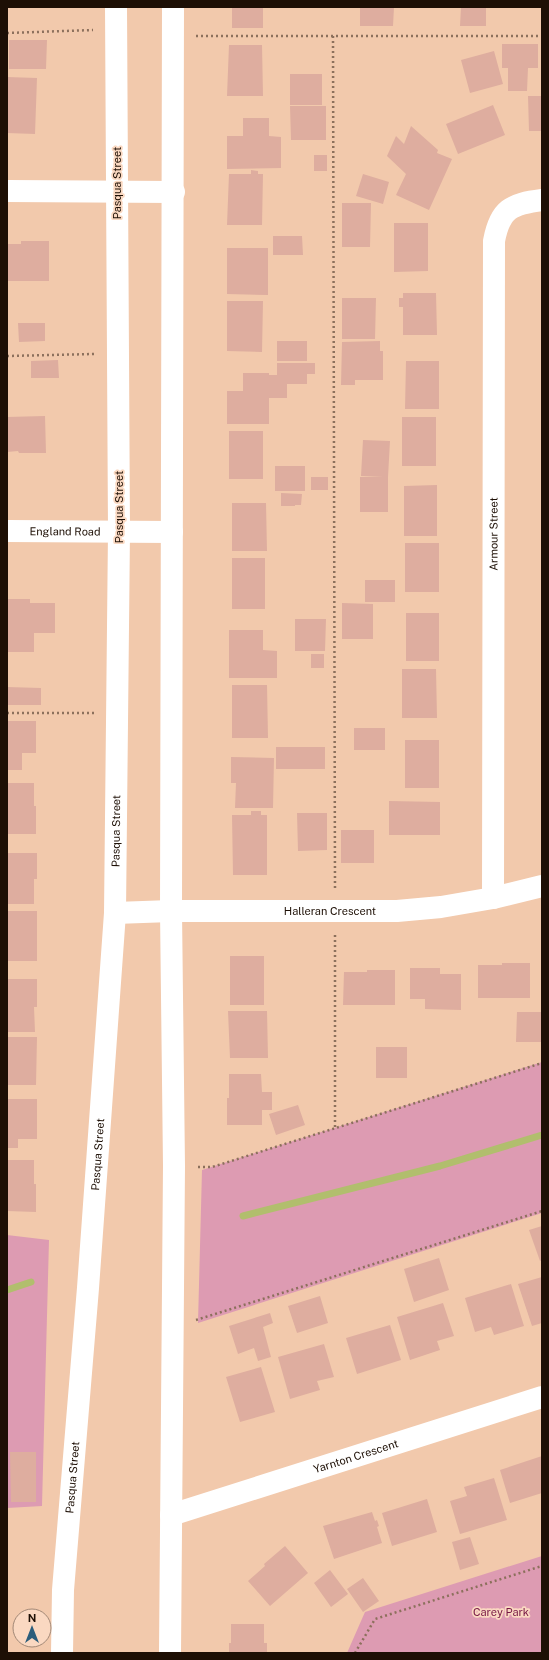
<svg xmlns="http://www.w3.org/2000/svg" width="549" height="1660" viewBox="0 0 549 1660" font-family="'Public Sans',sans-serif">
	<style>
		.green { fill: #dd9bb2 }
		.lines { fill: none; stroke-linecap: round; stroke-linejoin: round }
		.stream { stroke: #b1be6d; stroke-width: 7 }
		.building { fill: #dead9f }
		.path { stroke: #8c705c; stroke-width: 2.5; stroke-dasharray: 2 3; stroke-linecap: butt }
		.minor { stroke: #fff; stroke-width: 22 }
		.secondary { stroke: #fff; stroke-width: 22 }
		.labels { text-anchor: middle; stroke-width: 3.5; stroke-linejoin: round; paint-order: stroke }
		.street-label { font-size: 11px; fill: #1d0f05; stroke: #fad8c1 }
		.park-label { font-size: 11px; fill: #771745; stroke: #fad8c1 }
	</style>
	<rect width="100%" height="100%" fill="#f2c9ac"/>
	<path class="green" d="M542 1062V1213L198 1323 202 1170Z
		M7 1235 49 1240 42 1506 7 1508Z
		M542 1556V1653H347L365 1612Z"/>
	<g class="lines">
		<path class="stream" d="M243 1216 440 1166 542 1135
			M7 1290 31 1282"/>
	</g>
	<path class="building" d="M232 7H263V28H232Z
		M360 7H394L393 26H360Z
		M461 7H486V26H460Z
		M9 40H47L46 69H9Z
		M502 44H538V68H528L527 91H508V68H502Z
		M229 45H262L263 96H227Z
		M494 51 503 84 470 93 461 60Z
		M290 74H322V105H290Z
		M7 77 37 78 35 134 7 133Z
		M528 96H542V131H529Z
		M493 105 505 135 458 154 446 124Z
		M290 106H326V140H291Z
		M243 118H269V136L281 137V168L227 169V136H243Z
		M411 126 438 150 437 153 452 159 429 210 396 195 406 174 387 156 396 136 404 144Z
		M314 155H327V171H314Z
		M251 170 258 171V174H263L262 225H227L229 174H251Z
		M363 174 389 182 383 204 356 196Z
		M342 203H371L370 247H342Z
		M394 223H428V271L394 272Z
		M273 236H302L303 255H273Z
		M21 241H49V281H7V244H21Z
		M227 248H268V295L227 294Z
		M403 293H436L437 335H403V307H399V298H403Z
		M342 298H376L375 339H342Z
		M227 301H263L262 352 227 351Z
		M18 323H45V341L19 342Z
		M277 341H307V361H277Z
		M380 341V351H355H383V380H355V385H341L342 342Z
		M58 360 59 378H31V361Z
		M406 361H439V409H405Z
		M277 363H315V374H307V384H287V398H269V424H227V391H243V373H269V375H277Z
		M45 416 46 453H19L18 451 7 452V417Z
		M402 417H436V466H402Z
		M229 431H263V479H229Z
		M363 440 390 441 388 477V512H360V477H383L361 476Z
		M275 466H305V491H275Z
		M311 477H328V490H311Z
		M437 485V536H404V486Z
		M281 493 302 494 301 505H295V506H281Z
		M232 503H266L267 551H232Z
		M405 543H439V592H405Z
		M232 558H265V609H232Z
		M365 580H395V602H365Z
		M7 599H30V603H55V633H34V652H7Z
		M342 603 373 604V639H342Z
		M406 613H439V661H406Z
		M295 619H326L325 651H295Z
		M229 630H263V650L277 651V678H229Z
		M311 654H324V668H311Z
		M402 669H436L437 718H402Z
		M232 685H267L268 738H232Z
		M7 687 41 688V705H7Z
		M7 721H36V753H22V770H7Z
		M354 728H385V750H354Z
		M405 740H439V788H405Z
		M276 747H325V769H276Z
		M231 757 274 758 273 808H235L236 783H231Z
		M7 783H34V806H36V834H7Z
		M389 801 440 802V835H389Z
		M251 811H261V815H267V875H233L232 815H251Z
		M297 813H327V850L298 851Z
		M341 830H374V863H341Z
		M7 853H37V879H34V904H7Z
		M7 911H37V961H7Z
		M230 956H264V1005H230Z
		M502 963H530V998H478V965H502Z
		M410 968H440V974H461V1010L425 1009V999H410Z
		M367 970H395V1005H343L344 972H367Z
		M7 979H37V1007H34L35 1032H7Z
		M228 1011H267L268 1058H230Z
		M517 1012H542V1042H516Z
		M7 1037H37L36 1085H7Z
		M376 1047H407V1078H376Z
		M229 1074H261L262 1092H272V1110H262V1125H227V1098H229Z
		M7 1099H37V1139H18V1148H7Z
		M298 1105 305 1125 276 1135 269 1114Z
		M7 1160H34V1184H36V1212L7 1211Z
		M542 1226V1260L540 1261 529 1230Z
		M439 1258 449 1290 414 1302 404 1269Z
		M542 1277V1323L532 1326 518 1284Z
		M511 1284 524 1326 494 1335 491 1327 475 1332 465 1298Z
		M320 1296 328 1323 297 1333 288 1306Z
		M443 1303 454 1336 437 1341 440 1350 410 1360 397 1317Z
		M270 1313 273 1323 263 1327 271 1357 258 1361 254 1348 238 1354 229 1326Z
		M390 1325 401 1360 357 1374 346 1338Z
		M324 1344 334 1377 317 1381 320 1390 290 1399 278 1357Z
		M261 1367 275 1412 240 1422 226 1377Z
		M10 1452H36V1502H11Z
		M542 1456V1493L510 1503 500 1470Z
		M494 1478 507 1520 460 1534 450 1501 467 1496 464 1487Z
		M427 1499 437 1532 392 1546 382 1513Z
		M372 1512 375 1521 377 1520 379 1526 377 1527 382 1543 334 1559 323 1526Z
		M470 1537 479 1564 460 1570 452 1542Z
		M285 1546 308 1573 270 1606 248 1581 265 1566 264 1564Z
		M330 1570 348 1594 331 1607 314 1583Z
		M363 1578 379 1601 363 1612 347 1589Z
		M231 1624H264V1643H267V1653H229V1643H231Z"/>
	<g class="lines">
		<path class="path" d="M7 33 93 30
			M196 36H542
			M333 36 335 888
			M7 356 94 354
			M7 713H94
			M335 935V1128
			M198 1167H212L542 1063
			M196 1320 542 1211
			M355 1653 375 1619 542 1566"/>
		<g class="minor">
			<path d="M7 191 174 192"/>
			<path id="s1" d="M7 531 172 532"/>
			<path id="s2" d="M493 898 494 241C500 209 511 204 542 200"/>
			<path id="s3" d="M115 913 171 911H397L441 907 493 898 542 886"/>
			<path id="s4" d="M171 1515 542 1397"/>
		</g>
		<g class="secondary">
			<path id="s5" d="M62 1653 63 1590 88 1288 115 913 119 531 116 7"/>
			<path d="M170 1653 174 1166 171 911 173 7"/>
		</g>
	</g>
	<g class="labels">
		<g class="street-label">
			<text transform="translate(117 183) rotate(-90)" y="4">Pasqua Street</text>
			<text transform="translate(119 507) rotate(-90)" y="4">Pasqua Street</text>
			<text dy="4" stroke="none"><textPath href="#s1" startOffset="58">England Road</textPath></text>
			<text dy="4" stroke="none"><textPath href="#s2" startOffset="364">Armour Street</textPath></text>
			<text dy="4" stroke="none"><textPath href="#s5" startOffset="824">Pasqua Street</textPath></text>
			<text dy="4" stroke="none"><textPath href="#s3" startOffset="215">Halleran Crescent</textPath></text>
			<text dy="4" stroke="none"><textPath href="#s5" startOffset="500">Pasqua Street</textPath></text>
			<text dy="4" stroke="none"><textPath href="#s4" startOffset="194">Yarnton Crescent</textPath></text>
			<text dy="4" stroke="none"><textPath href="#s5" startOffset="176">Pasqua Street</textPath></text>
		</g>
		<g class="park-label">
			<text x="501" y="1616">Carey Park</text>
		</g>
	</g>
	<rect width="549" height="1660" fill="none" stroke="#1d0f05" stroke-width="16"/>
	<g transform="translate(32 1628)"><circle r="19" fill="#fad8c1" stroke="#a28876"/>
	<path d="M0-3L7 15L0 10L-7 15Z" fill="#2b5d7b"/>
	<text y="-6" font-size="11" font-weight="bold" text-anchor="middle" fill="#1d0f05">N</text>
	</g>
</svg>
